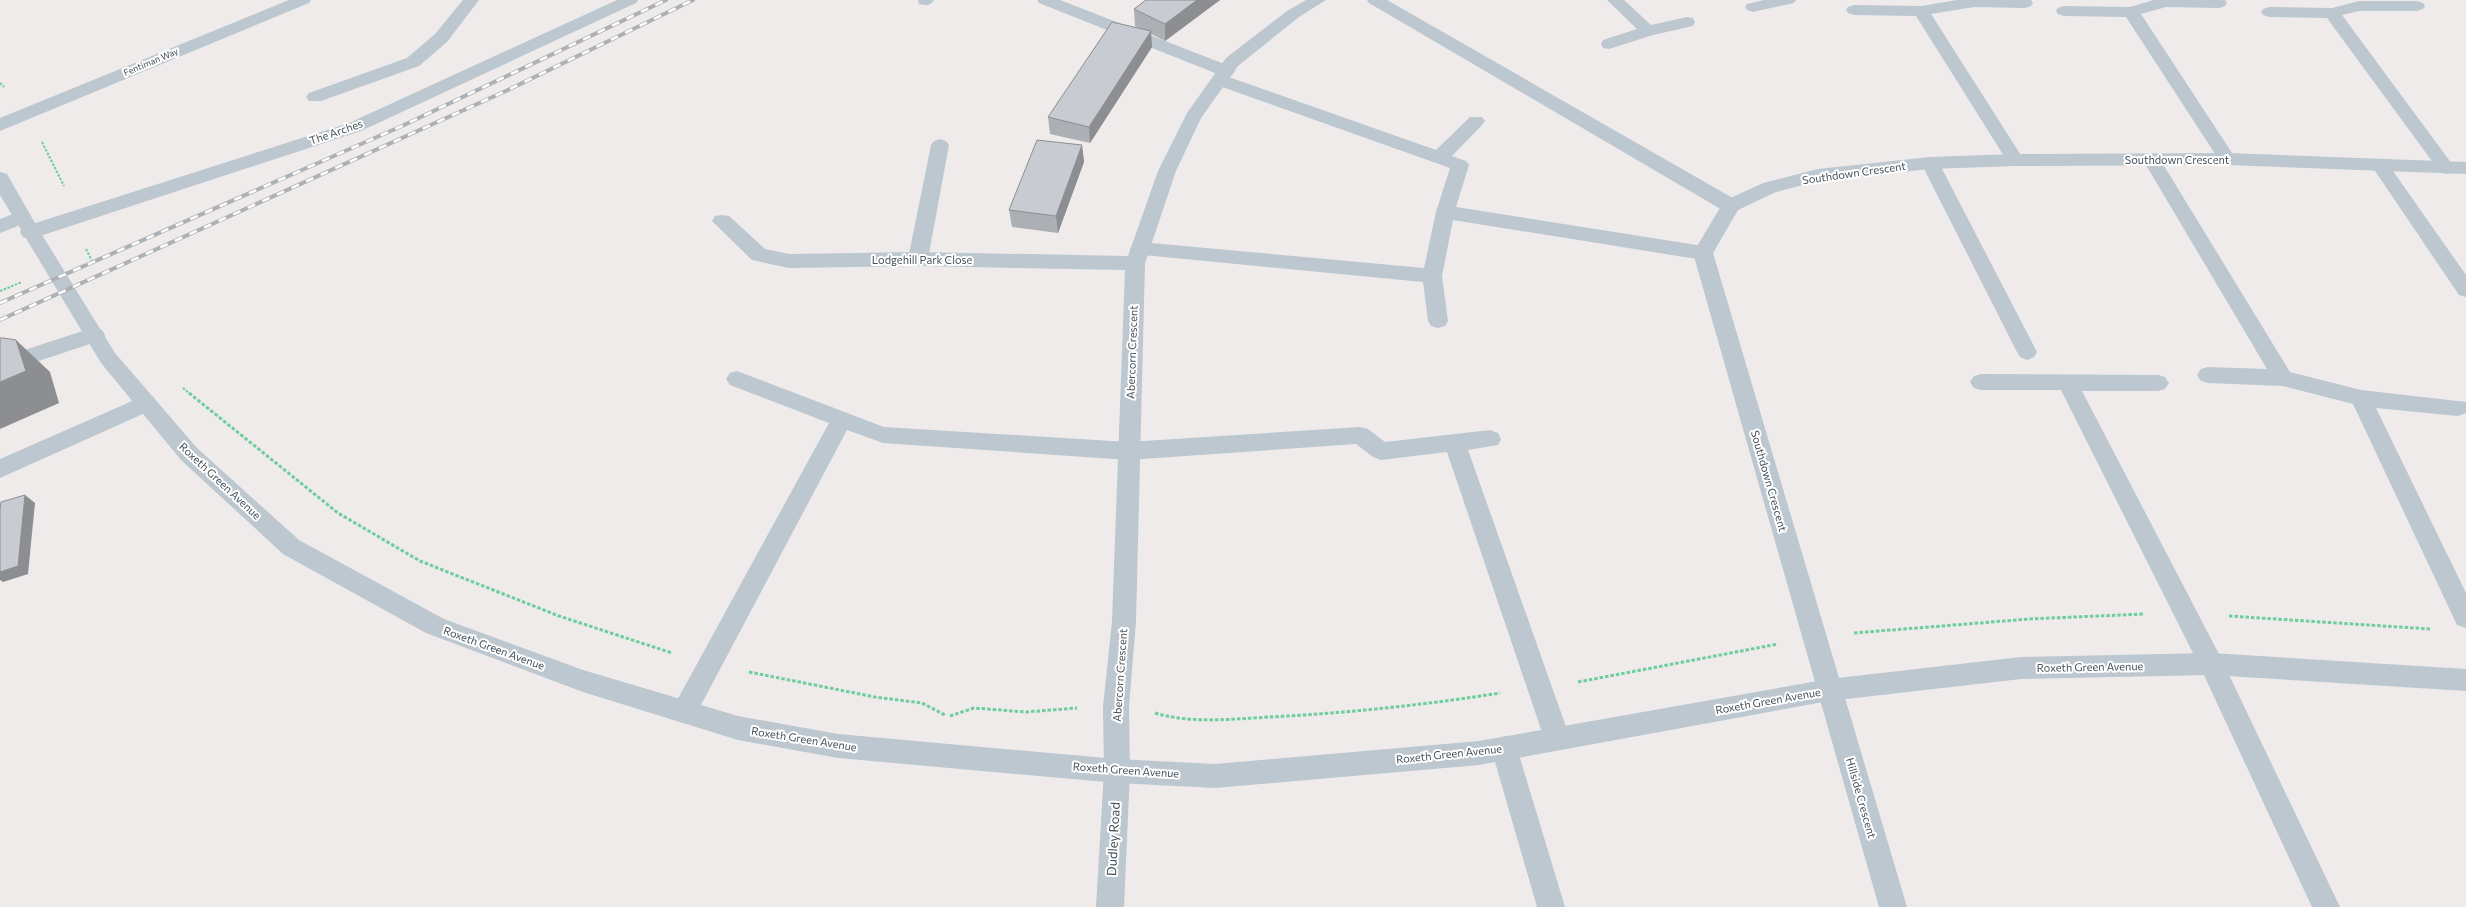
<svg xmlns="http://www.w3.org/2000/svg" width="2466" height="907" viewBox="0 0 2466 907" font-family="Commissioner,sans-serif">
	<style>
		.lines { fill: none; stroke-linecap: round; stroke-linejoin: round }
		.path-far1 { stroke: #6ece9b; stroke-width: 2; stroke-dasharray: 2.5 1.5; stroke-linecap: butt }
		.path { stroke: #6ece9b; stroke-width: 3; stroke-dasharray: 3.5 2; stroke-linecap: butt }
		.service { fill: #bcc7cf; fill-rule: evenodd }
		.minor { fill: #bcc7cf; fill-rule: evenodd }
		.tertiary { fill: #bcc7cf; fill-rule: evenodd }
		.rail-casing { stroke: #adb1b6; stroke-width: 4 }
		.rail { stroke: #fff; stroke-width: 2.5; stroke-dasharray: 8; stroke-linecap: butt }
		.wall { fill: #acafb4 }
		.shaded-wall { fill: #8c8e92 }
		.building { fill: #c8cbd1; stroke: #8c8e92 }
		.labels { text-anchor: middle; stroke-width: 4; stroke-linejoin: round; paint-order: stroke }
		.far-street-label { font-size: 9px; fill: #445059; stroke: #fff }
		.street-label { font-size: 11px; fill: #445059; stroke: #fff }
		.near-street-label { font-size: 13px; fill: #445059; stroke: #fff }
	</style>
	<rect width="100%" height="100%" fill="#efebeb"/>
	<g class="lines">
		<path class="path-far1" d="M0 83 4 87
			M42 142 64 186
			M86 249 92 261
			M0 291 22 282
			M183 388 190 394"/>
		<path class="path" d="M189 393 338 513 420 561 559 616 672 653
			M2229 616 2430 629
			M1854 633 2029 619 2144 614
			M749 672 875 697 922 703 945 715
			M1578 682 1778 644
			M1155 713C1192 724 1232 719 1270 717 1347 713 1424 705 1500 693
			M950 716 974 708 1026 712 1077 708"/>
		<path class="service" d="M463 0H479L447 42 419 66 321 101H309L306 97 309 93 407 58 435 34Z
			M617 0H638L636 3 361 131 37 237 30 239 23 237 20 232 23 227 349 123Z
			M918 0H934C930 6 926 6 919 4Z
			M1037 0H1060L1232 67 1235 71 1232 75 1226 76 1436 150 1470 117H1482L1485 121 1482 125 1452 156 1466 161 1469 165 1456 207 1703 246 1710 248 1713 253 1710 258 1703 260 1453 220 1442 276 1448 321 1445 326 1438 328 1431 326 1428 321 1423 282 1133 254 1130 249 1133 244 1140 242 1424 268 1436 212 1450 168 1214 84 1211 80 1214 76 1220 75 1039 3Z
			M1367 0H1387L1738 201 1740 206 1738 211 1731 212 1724 211 1369 3Z
			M1607 0H1624L1651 25 1687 17 1693 18 1695 22 1693 26 1653 35 1609 49 1603 48 1601 44 1603 40 1637 29Z
			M1764 0H1796L1794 3 1753 12 1747 10 1745 7 1747 4Z
			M1957 0H2031L2033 3 2031 6 2025 8 1974 7 1931 14 2024 160 2021 164 2015 166 2009 164 1916 16 1854 15 1848 13 1846 10 1848 7 1854 5 1921 6Z
			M2154 0H2225L2227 3 2225 6 2219 8 2166 7 2141 14 2236 159 2233 163 2227 165 2221 163 2126 17 2064 16 2058 14 2056 11 2058 8 2064 6 2130 7Z
			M2359 1H2417L2423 3 2425 6 2423 9 2417 11H2359L2342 15 2452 164 2455 168 2452 172 2446 174 2440 172 2327 18 2269 17 2263 15 2261 12 2263 9 2269 7 2332 8Z
			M940 139 946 141 949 145 928 259 925 264 918 266 911 264 908 259 931 145 934 141Z
			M2152 154 2158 156 2290 372 2361 390 2466 402V413L2458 416 2376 408 2466 593V628L2457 625 2353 404 2283 386 2208 383 2201 381 2197 375 2201 369 2208 367 2267 369 2143 160 2146 156Z
			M1930 157 1936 159 1939 163 2037 352 2034 357 2027 360 2020 357 2017 352 1921 163 1924 159Z
			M2380 159 2386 161 2466 275V297L2459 295 2371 165 2374 161Z
			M21 211 28 212 30 217 28 222 0 233V219Z
			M737 371 884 427 1128 442 1360 427 1368 429 1385 442 1490 430 1498 433 1501 439 1498 445 1468 450 1570 738 1566 746 1557 750 1548 746 1544 738 1447 452 1381 460 1373 457 1356 444 1128 460 883 443 847 430 693 720 684 723 675 720 671 712 675 704 829 423 730 385 726 379 730 373Z
			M1981 374 2158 375 2165 377 2169 383 2165 389 2158 391H2082L2220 656 2340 907H2312L2202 671 2061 390H1981L1974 388 1970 382 1974 376Z
			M146 395 154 397 157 403 154 409 0 478V459Z
			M1504 736 1513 740 1517 748 1565 907H1537L1491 748 1495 740Z"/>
		<path class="minor" d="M289 0H311L309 3 0 131V118Z
			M1306 0H1326L1299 17 1238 66 1201 118 1176 171 1145 263 1136 621 1129 707 1130 771 1124 907H1096L1104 771 1103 707 1112 621 1125 270 918 266 789 268 752 260 712 221 715 216 722 215 729 216 765 249 789 254 918 252 1128 256 1158 171 1187 113 1226 58 1287 11Z
			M2227 153 2466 162V174L2227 165 2015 166 1930 169 1818 181 1776 192 1738 210 1713 253 1907 907H1879L1693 253 1724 201 1763 183 1818 169 1930 157 2015 154Z
			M95 327 102 330 105 335 102 340 0 374V358Z"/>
		<path class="tertiary" d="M0 172 7 174 39 230 115 353 197 448 299 540 444 619 583 670 738 716 838 734 1117 759 1215 764 1479 741 1829 679 2021 657 2211 653 2466 669V691L2211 675 2021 679 1829 701 1479 765 1215 788 1117 783 838 758 738 740 583 692 426 633 283 554 181 460 101 363 0 195Z"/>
		<defs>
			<path id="rail" d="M0 303 402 126 666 0
				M0 320 508 90 693 0"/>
		</defs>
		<use href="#rail" class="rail-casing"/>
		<use href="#rail" class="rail"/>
	</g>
	<path class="wall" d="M1146 0H1220L1165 41 1151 34 1152 47 1090 143 1050 134 1048 117 1139 28 1135 26 1134 9Z
		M1082 145 1084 162 1058 233 1012 227 1009 210Z"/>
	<path class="shaded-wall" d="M1197 0H1220L1165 41V24Z
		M1151 31 1152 47 1090 143 1089 127Z
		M1082 145 1084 162 1058 233 1056 216Z
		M16 340 50 372 59 403 0 429V382Z
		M25 495 35 503 28 574 3 582 0 580V572Z"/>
	<path class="building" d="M1146 0H1197L1165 24 1134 9Z
		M1112 22 1151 31 1089 127 1048 117Z
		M1037 140 1082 145 1056 216 1009 210Z
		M0 338H4L16 340 26 371 0 382Z
		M25 495 18 566 0 572V509L1 502Z"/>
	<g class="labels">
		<g class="far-street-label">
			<text transform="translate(151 62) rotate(-23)" y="3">Fentiman Way</text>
		</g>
		<g class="street-label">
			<text transform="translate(336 132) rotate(-19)" y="4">The Arches</text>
			<text x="2177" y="164">Southdown Crescent</text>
			<text transform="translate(1854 173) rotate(-8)" y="4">Southdown Crescent</text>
			<text x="922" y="264">Lodgehill Park Close</text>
			<text transform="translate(1132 352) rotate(-88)" y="4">Abercorn Crescent</text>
			<text transform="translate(220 481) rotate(43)" y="4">Roxeth Green Avenue</text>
			<text transform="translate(1769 481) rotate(74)" y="4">Southdown Crescent</text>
			<text transform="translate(494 648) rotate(20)" y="4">Roxeth Green Avenue</text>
			<text transform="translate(2090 667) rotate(-1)" y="4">Roxeth Green Avenue</text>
			<text transform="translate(1120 675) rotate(-86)" y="4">Abercorn Crescent</text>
			<text transform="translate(1768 701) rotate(-10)" y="4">Roxeth Green Avenue</text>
			<text transform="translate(804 739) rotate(9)" y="4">Roxeth Green Avenue</text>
			<text transform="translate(1449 754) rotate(-6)" y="4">Roxeth Green Avenue</text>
			<text transform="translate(1126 770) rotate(4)" y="4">Roxeth Green Avenue</text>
			<text transform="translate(1861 798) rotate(74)" y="4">Hillside Crescent</text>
		</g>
		<g class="near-street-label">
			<text transform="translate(1113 839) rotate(-87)" y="5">Dudley Road</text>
		</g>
	</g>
</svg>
